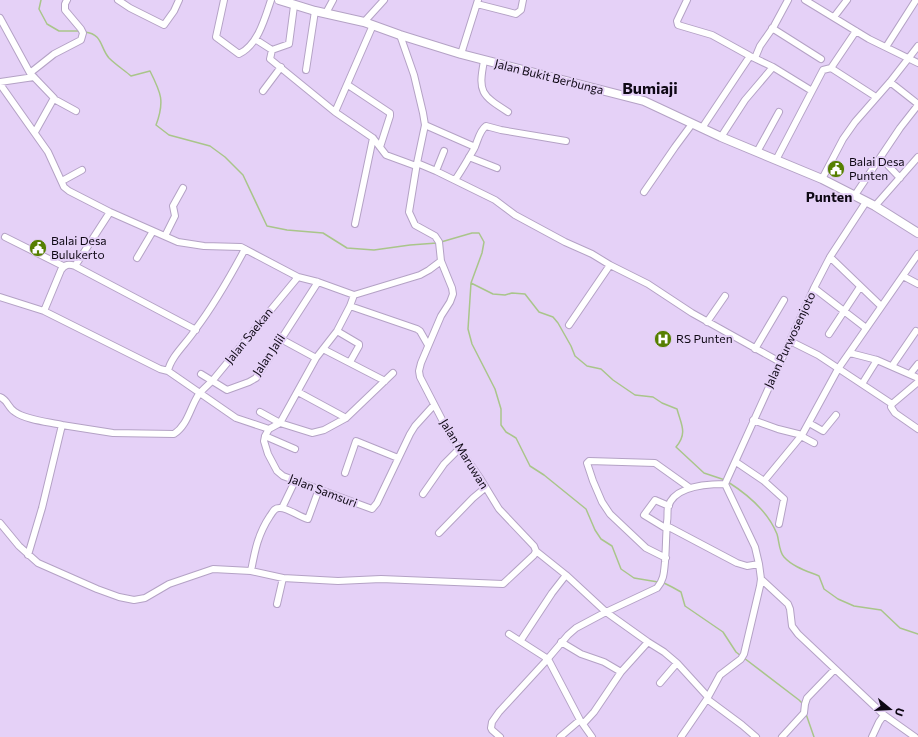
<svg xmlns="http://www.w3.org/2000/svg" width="918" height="737" viewBox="0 0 918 737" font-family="Commissioner,sans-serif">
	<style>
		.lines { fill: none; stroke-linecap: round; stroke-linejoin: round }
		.stream { stroke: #a9c58a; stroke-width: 1.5 }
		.minor-casing { stroke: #b4a2c5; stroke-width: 8 }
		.major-casing { stroke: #b4a2c5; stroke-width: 10 }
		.minor { stroke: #fff; stroke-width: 6 }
		.major { stroke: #fff; stroke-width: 8 }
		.labels { text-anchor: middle; stroke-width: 4; stroke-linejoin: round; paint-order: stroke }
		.street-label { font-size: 12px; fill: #0e0814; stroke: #e5d1f7 }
		.poi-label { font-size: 12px; fill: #0e0814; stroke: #e5d1f7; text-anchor: start }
		.quarter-label { font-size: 14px; font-weight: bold; fill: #0e0814; stroke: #e5d1f7 }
		.district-label { font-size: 16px; font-weight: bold; fill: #0e0814; stroke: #e5d1f7 }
	</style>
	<rect width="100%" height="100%" fill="#e5d1f7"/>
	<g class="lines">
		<path class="stream" d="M41 0 39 9 47 24 59 31H79
			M85 32C103 34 100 48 109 58 116 65 124 70 131 76L150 71C161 93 165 101 156 125L169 135 210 146 225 157 243 175 267 226 287 230 323 233 347 248 374 250 410 245 437 243
			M441 242 472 233H479L484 242 482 253 471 283 468 329 472 344 495 389 501 409V425L506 432 516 438 530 466 544 475 586 509 595 530 601 539 612 546 621 569 634 578 658 582
			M471 283 493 294 505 295 512 293 525 294 539 312 553 317 558 323 571 346 575 356 587 366 601 369 613 380 635 395 653 397 662 403 677 409C681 424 688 433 676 447L704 473 725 480
			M728 482C747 494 768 512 777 534 779 540 779 552 784 557 793 567 807 571 819 576L824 589 838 599 854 606 881 610 900 628 918 634
			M664 583 672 587 681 592 685 606 723 632 736 652 741 656
			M744 658 799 700 803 704
			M806 714 814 737"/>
		<defs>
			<path id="minor" d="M118 0 130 8 164 25 174 11 179 0
				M224 0 216 37 239 54C258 45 265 18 271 0
				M687 0 677 21 678 25 712 35 750 56 773 67 812 91
				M805 0 869 39 918 63
				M477 4 516 14 521 10 523 0
				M326 13 333 0
				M834 17 847 0
				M0 18 30 73 54 54 81 40 83 33 81 29 65 10V4L67 0
				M364 22 384 0
				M772 28 821 59
				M400 35 414 75 423 113 425 125 417 163 409 212 415 225 435 236 439 242 441 261 452 288 453 294 450 302 441 316 421 363 419 371 420 377 451 437 480 478 499 509 534 546 536 551 566 575 606 612 576 628 568 635 545 662 499 712 492 722 491 728 492 730 500 737
				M255 39 272 50 270 59 335 112 373 138 386 155 416 166
				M886 47 916 0
				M272 50 289 44 294 6
				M461 54 478 0
				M755 58 760 46 774 26 788 0
				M484 61C478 92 481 95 508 112
				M831 68 856 31
				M306 70 315 11
				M30 73 54 98 35 132
				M0 82 34 77
				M890 82 918 104
				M0 84 48 152 64 187 69 191 110 212 178 242 204 246 241 247 298 277 318 282 354 295 350 306 337 331 316 358 280 423 269 429 265 436 264 441 268 454 277 471 283 476 372 509 377 503 410 434 415 426 434 405
				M348 85 390 113V116L380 147
				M263 91 281 67
				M54 99 76 111
				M335 112 373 25
				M425 125 475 147
				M702 128 750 56
				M721 137 745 100 773 67
				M757 152 779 112
				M469 157 497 168
				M881 158 900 178
				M776 160 823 70 831 68 876 97
				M417 163 436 171 495 200 515 215 565 242 592 254 610 265 648 284 692 313 780 362
				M436 171 444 151
				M822 179 843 139 855 122 890 82 918 46
				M455 180C462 170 468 159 474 149 478 141 479 131 486 126L501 130 566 141
				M62 181 82 170
				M644 192 675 147 692 124
				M855 195 900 128 918 105
				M875 206 918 157
				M355 224 373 138
				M165 236 175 216 173 206 183 188
				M5 237 63 266
				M830 257 881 306
				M137 258 153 231
				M75 266 110 212
				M903 276 918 284
				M814 288 866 328
				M354 295 420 275 429 270 441 261
				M0 297 44 311 160 369 168 371 236 418 269 429
				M350 306 417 329 420 331 428 345
				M44 311 61 270C65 264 69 264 75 266L196 330
				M707 322 725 296
				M569 325 610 265
				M337 331 359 344V346L350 362
				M829 334 860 287
				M281 339 316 358
				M790 341 818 355 892 404
				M323 349 385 381
				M755 349 784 300
				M850 353 877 360 918 378
				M892 366 916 331
				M168 371C171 356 187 343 195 330 214 305 230 277 245 249
				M201 374 227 390 249 382 256 378 318 282
				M910 374 918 364
				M918 382 892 404 891 407 895 413 918 429
				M862 384 877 360
				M298 392 346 418
				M0 397C8 400 8 408 15 412 26 420 49 422 62 425
				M260 412 280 423 312 433 324 430 346 418 393 373
				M753 420 778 429 802 435
				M809 423 823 431 836 415
				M265 436 295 449
				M801 436 814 443
				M736 462 764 481 784 499 779 524
				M345 473 356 441 398 458
				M764 481 802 435 838 369 918 254
				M725 484C708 484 674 486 668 507 667 511 668 517 667 522 666 535 666 549 665 562 664 572 664 580 657 588L606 612 648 642 664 652 677 663 708 697 707 699 742 725 756 737
				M725 484 814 288 830 257 866 202
				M423 494 444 464 459 449
				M282 508 295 481
				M0 523 19 546 38 563 97 589 119 597 134 600 145 598 169 584 213 569 251 571 283 578 338 581 381 579 503 584 534 555 536 551
				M667 526 737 563 747 566 759 564
				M667 529 644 515 655 500 669 506
				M439 533 473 498 485 488
				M28 555 42 508 62 425 113 433 174 434C188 425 190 407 199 394 203 389 208 385 213 380L298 277
				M666 558 646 548 610 514 602 502 593 481 587 463 589 461 655 463 690 488
				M251 571C255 550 258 534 270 516 273 512 274 508 279 508 287 507 299 517 308 519L319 489
				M761 579 788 604 790 609 792 626 798 634 884 715 915 737
				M277 604 283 578
				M509 634 548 659 580 720 592 737
				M521 640 552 593 566 575
				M561 642 581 654 604 662 621 672
				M660 683 677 663
				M708 697 720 675 741 659 744 654 760 586 761 579 759 564 755 547 725 484
				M583 724 594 712 621 672 648 642
				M560 737 580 720
				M681 737 707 699
				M782 737 804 713 805 704 807 698 835 669
				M872 737 879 722 884 715"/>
			<path id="major" d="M279 0 315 11 364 22 400 35 461 54 644 101 721 137 822 179 875 206 918 233"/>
		</defs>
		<use href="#minor" class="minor-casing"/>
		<use href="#major" class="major-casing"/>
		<use href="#minor" class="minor"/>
		<use href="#major" class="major"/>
	</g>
	<defs>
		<symbol id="civic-disc" viewBox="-11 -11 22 22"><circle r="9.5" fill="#567f01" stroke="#e5d1f7"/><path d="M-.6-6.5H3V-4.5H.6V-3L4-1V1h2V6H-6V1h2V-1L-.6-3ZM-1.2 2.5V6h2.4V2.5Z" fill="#fff"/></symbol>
		<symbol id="hospital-disc" viewBox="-11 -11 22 22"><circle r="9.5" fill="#567f01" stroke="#e5d1f7"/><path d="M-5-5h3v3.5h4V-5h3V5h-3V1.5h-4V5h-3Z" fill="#fff"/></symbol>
	</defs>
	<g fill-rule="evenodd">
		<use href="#civic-disc" x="826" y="159" width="20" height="20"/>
		<use href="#civic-disc" x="28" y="238" width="20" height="20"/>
		<use href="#hospital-disc" x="653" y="329" width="20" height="20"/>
	</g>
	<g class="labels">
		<g class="street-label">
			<text transform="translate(549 77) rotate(14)" y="4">Jalan Bukit Berbunga</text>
			<text transform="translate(249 336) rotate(-51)" y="4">Jalan Saekan</text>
			<text transform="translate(790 340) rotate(-65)" y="4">Jalan Purwosenjoto</text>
			<text transform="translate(269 355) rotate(-56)" y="4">Jalan Jalil</text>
			<text transform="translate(464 454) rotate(58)" y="4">Jalan Maruwan</text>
			<text transform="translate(323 491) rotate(21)" y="4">Jalan Samsuri</text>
		</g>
		<g class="poi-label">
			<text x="849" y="166">Balai Desa<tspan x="849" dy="14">Punten</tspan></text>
			<text x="51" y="245">Balai Desa<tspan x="51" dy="14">Bulukerto</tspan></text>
			<text x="676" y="343">RS Punten</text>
		</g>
		<g class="quarter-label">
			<text x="829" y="202">Punten</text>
		</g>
		<g class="district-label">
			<text x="650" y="94">Bumiaji</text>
		</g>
	</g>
	<g transform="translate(890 709) rotate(108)" stroke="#e5d1f7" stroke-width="3" paint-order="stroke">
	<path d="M0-3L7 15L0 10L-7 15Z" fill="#0e0814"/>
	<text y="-6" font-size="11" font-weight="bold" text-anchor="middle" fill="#0e0814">U</text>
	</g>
</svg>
